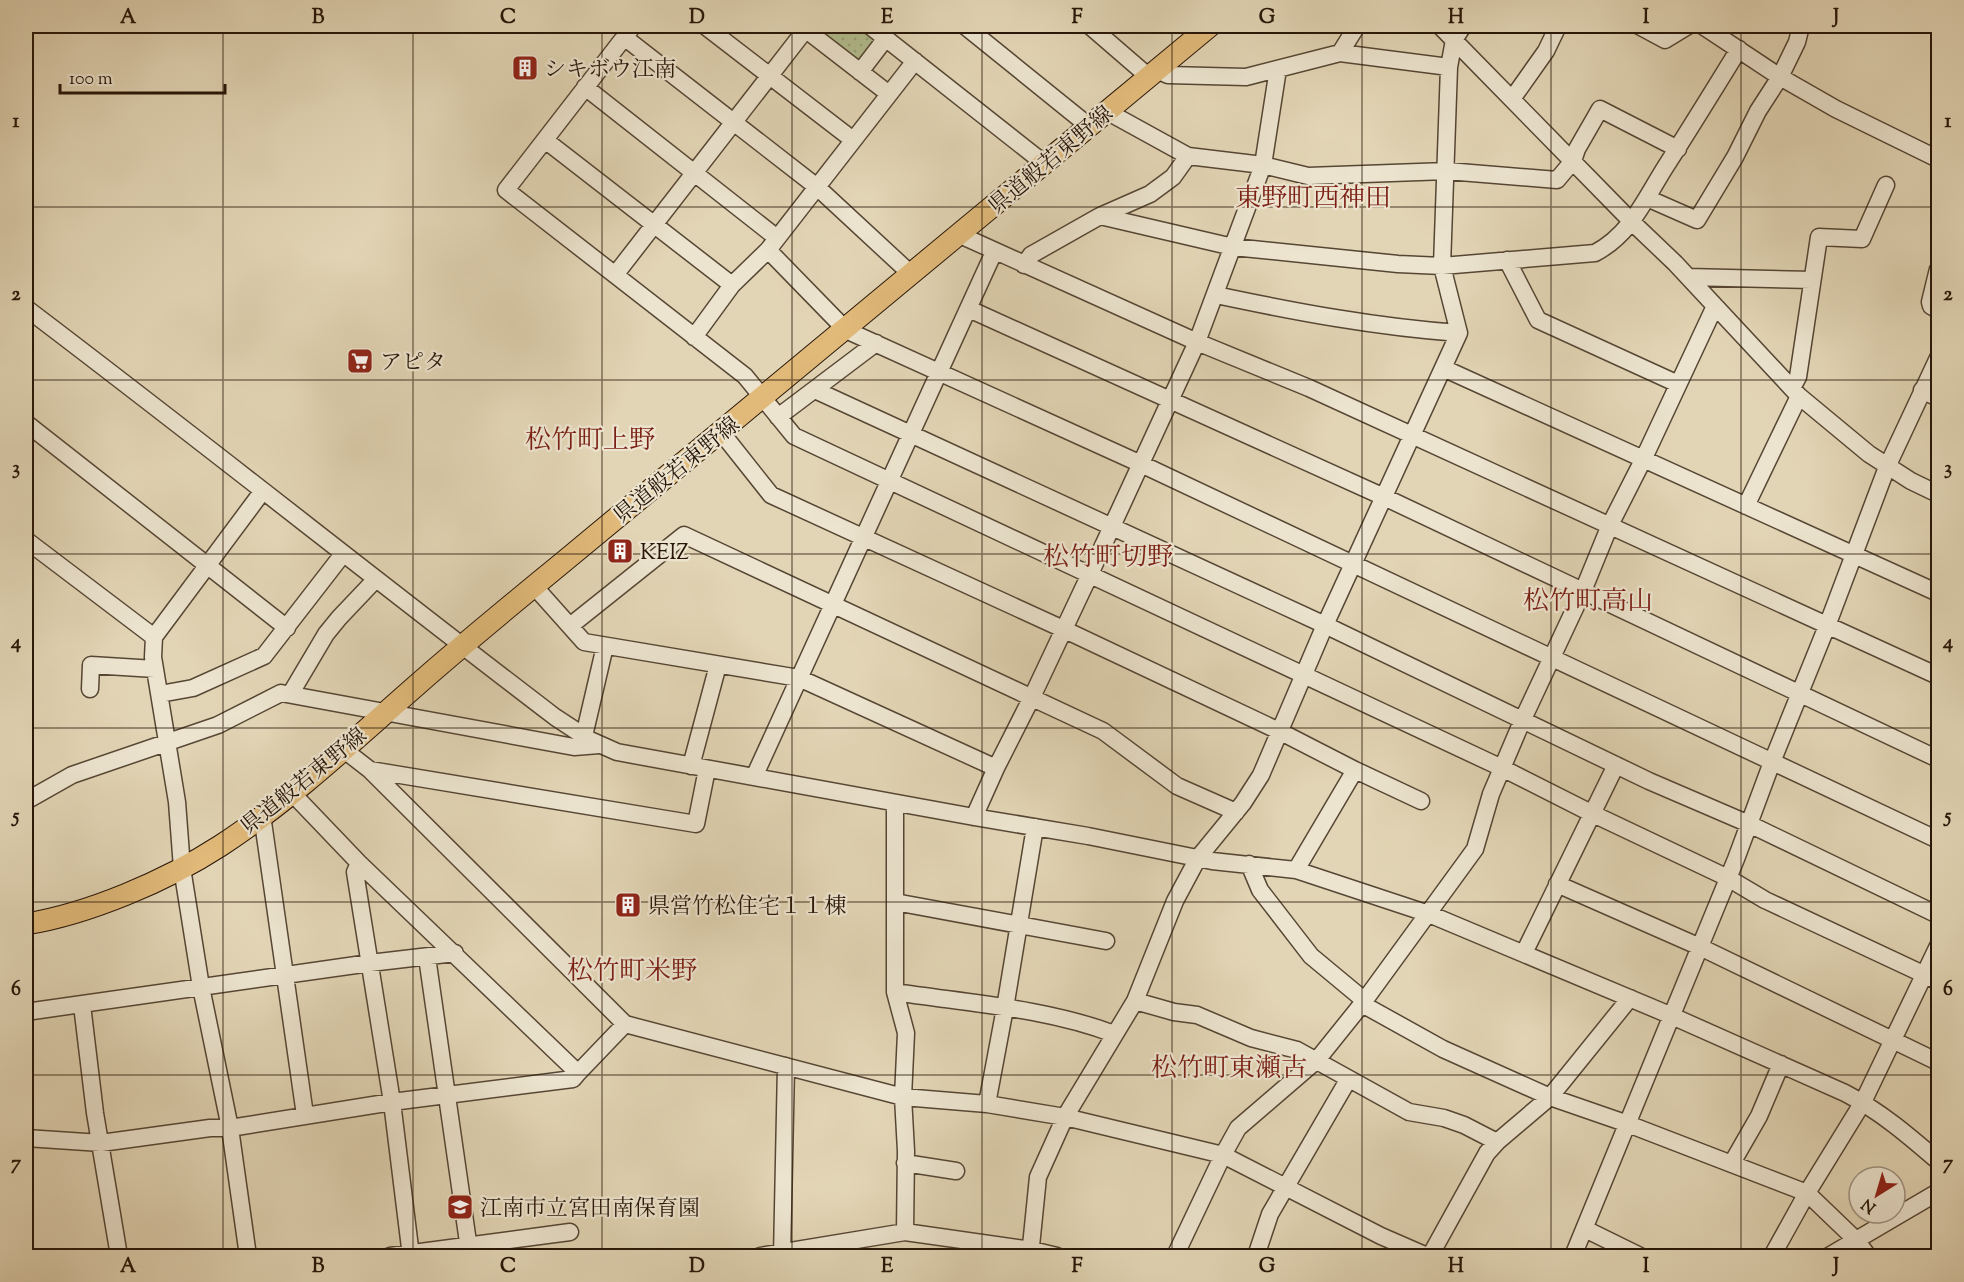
<svg xmlns="http://www.w3.org/2000/svg" width="1964" height="1282" viewBox="0 0 1964 1282" font-family="'Sorts Mill Goudy','Noto Serif JP',serif">
	<style>
		.park { fill: url(#park-dots); stroke: #6d6a4c; stroke-width: 1.5 }
		.lines { fill: none; stroke-linecap: round; stroke-linejoin: round }
		.minor-casing { stroke: #564634; stroke-width: 19 }
		.major-casing { stroke: #281609; stroke-width: 23 }
		.minor { stroke: #ece4cf; stroke-width: 16 }
		.major { stroke: #e1ba7a; stroke-width: 21 }
		.grid { fill: none; stroke: #281609; stroke-width: 1.5; stroke-opacity: 0.55 }
		.labels { text-anchor: middle; stroke-width: 4.5; stroke-linejoin: round; paint-order: stroke }
		.poi-label { font-size: 22px; fill: #281609; stroke: #ece4cf; text-anchor: start }
		.street-label { font-size: 22px; fill: #281609; stroke: #ece4cf }
		.quarter-label { font-size: 26px; fill: #7a1f14; stroke: #ece4cf }
		.neatline { fill: none; stroke: #281609; stroke-width: 2 }
		.grid-label { font-size: 20px; text-anchor: middle; font-weight: bold; fill: #281609 }
	</style>
	<defs>
		<pattern id="park-dots" width="8" height="8" patternUnits="userSpaceOnUse" patternTransform="scale(1.5)"><rect width="8" height="8" fill="#b2bd8e"/><path d="M2 2h.1M6 6h.1" fill="none" stroke="#99a279" stroke-width="1.8" stroke-linecap="round"/></pattern>
	</defs>
	<rect width="100%" height="100%" fill="#e2d5b5"/>
	<filter id="stains"><feTurbulence type="fractalNoise" baseFrequency=".00333" numOctaves="4"/><feColorMatrix values="0 0 0 0 .2 0 0 0 0 .09 0 0 0 0 .02 0 0 0 .5 -.17"/></filter>
	<radialGradient id="worn" r=".72"><stop offset=".6" stop-color="#630" stop-opacity="0"/><stop offset="1" stop-color="#630" stop-opacity=".3"/></radialGradient>
	<path class="park" d="M810 26H862L879 39 861 64Z"/>
	<g class="lines">
		<defs>
			<path id="minor" d="M633 26 506 190 745 376 794 436 1502 768 1591 813 1728 878 1765 900 1938 981
				M705 26 853 140
				M801 26 889 94
				M870 26 1045 164
				M965 26 1090 127
				M1090 26 1149 77
				M1440 26 1633 223 1675 263 1799 396 1869 454 1911 481 1938 494
				M1639 26 1665 40 1688 26
				M1703 26 1780 77 1836 109 1938 159
				M624 37 817 187 912 275
				M1340 53 1357 26
				M1157 70 1168 75 1246 77 1340 53 1449 67
				M860 72 886 38
				M585 87 777 238
				M1512 99 1546 51 1558 26
				M1108 112 1188 156 1263 165 1308 176 1447 171 1557 180 1573 161 1577 149 1600 109 1678 149
				M545 140 732 285
				M1647 198 1697 220 1735 157 1758 111 1780 77 1797 42 1801 26
				M1100 216 1233 247 1398 264 1442 266 1595 253C1631 234 1645 199 1666 166 1691 127 1715 88 1739 49
				M960 235 1197 342 1309 388 1938 676
				M768 250 846 330 1141 464 1938 840
				M1507 260 1538 320 1678 384
				M1024 265 1031 255 1100 216 1150 194 1173 177 1188 156
				M1938 269 1930 302 1931 306 1938 310
				M615 275 806 29
				M1688 277 1812 280
				M1216 295C1296 312 1376 327 1459 333
				M26 308C203 442 378 582 555 717L590 740 617 752 974 817 1088 836 1212 861 1296 870 1429 914 1672 1016 1845 1093C1880 1111 1909 1136 1938 1161
				M969 309 1384 497 1938 759
				M694 337 732 285 768 250 915 61
				M1443 368 1938 593
				M1792 388 1798 377 1819 237 1862 239 1886 185
				M815 390 1325 625 1649 781 1749 824 1938 915
				M1922 390 1938 398
				M778 417 876 343
				M26 423 287 628
				M721 432 771 495 1063 629 1279 731 1355 770 1296 870
				M1746 506 1799 396
				M26 540 154 637
				M534 586 584 642 799 678 996 768
				M570 626 684 535 1103 731 1177 786 1236 812
				M90 689 91 665 155 669
				M291 693 326 634 339 618 376 579
				M160 694 193 688 264 656 343 554
				M584 736 605 646
				M343 749 370 770 625 1024 903 1097 987 1104 1065 1117 1223 1155 1381 1236 1427 1256
				M691 766 718 665
				M370 770 696 824 707 769
				M1355 770 1421 801
				M754 777 994 252
				M26 801 72 775 218 725 281 693 574 747 599 745
				M262 815 305 1115
				M974 817 996 768 1032 697 1090 574 1197 342 1263 165 1278 69
				M359 863 355 872 392 1102 411 1256
				M1249 864 1260 890 1311 956 1364 1000
				M1557 884 1700 947 1938 1062
				M895 902 1106 941
				M1524 953 1616 765
				M427 957 470 1256
				M895 992C966 1003 1046 1008 1114 1034
				M1135 1001 1174 1012 1197 1015 1251 1038 1297 1050 1409 1112 1444 1118 1464 1125 1497 1142
				M1362 1004 1443 1049 1550 1097 1628 1124 1807 1193 1856 1240 1868 1256
				M82 1005 95 1113 119 1256
				M26 1012 370 963 455 953
				M578 1073 625 1024
				M987 1104 1005 1008 1035 827
				M26 1138 101 1143 210 1128H230L392 1102 573 1079 578 1073 359 863 292 793
				M905 1163 956 1171
				M1732 1163 1759 1116 1781 1064
				M1585 1229 1640 1256
				M905 1232 1032 1250 1057 1256
				M26 1253V1256
				M248 1256 230 1128 201 987 182 868 177 802 153 657 154 637 262 492
				M390 1256 570 1232
				M760 1256 905 1232 906 1151 903 1097 906 1033 895 992V803
				M782 1256 786 1066
				M1030 1256 1038 1177 1065 1117 1135 1001 1175 901 1198 858 1243 803 1261 775 1325 625 1459 333 1442 266 1449 67 1454 40 1463 26
				M1175 1256 1223 1155 1238 1128 1317 1060 1362 1004 1475 849 1491 794 1523 719 1583 591 1610 525 1643 460 1715 306
				M1256 1256 1270 1214 1348 1080
				M1430 1256 1487 1153 1497 1142 1550 1097 1630 998
				M1573 1256 1736 859 1772 762 1827 626 1887 467 1938 358
				M1772 1256 1807 1193 1863 1102 1938 946
				M1829 1256 1938 1192"/>
			<path id="major" d="M26 924C88 914 166 881 220 846 291 800 354 740 418 684 469 639 521 597 573 554 787 379 999 203 1210 26"/>
		</defs>
		<use href="#minor" class="minor-casing"/>
		<use href="#major" class="major-casing"/>
		<use href="#minor" class="minor"/>
		<use href="#major" class="major"/>
	</g>
	<path class="grid" d="M223 26V1256M413 26V1256M602 26V1256M792 26V1256M982 26V1256M1172 26V1256M1362 26V1256M1551 26V1256M1741 26V1256M26 207H1938M26 380H1938M26 554H1938M26 728H1938M26 902H1938M26 1075H1938"/>
	<defs>
		<symbol id="building-square" viewBox="-11 -11 22 22"><rect x="-9" y="-9" width="18" height="18" rx="4" fill="#8f2418" stroke="#ece4cf"/><path d="M-4-6H4V6H1V3H-1V6H-4ZM-2.5-4.3h1.7v1.8h-1.7ZM.8-4.3h1.7v1.8H.8ZM-2.5-1h1.7V.8h-1.7ZM.8-1h1.7V.8H.8Z" fill="#fff"/></symbol>
		<symbol id="supermarket-square" viewBox="-11 -11 22 22"><rect x="-9" y="-9" width="18" height="18" rx="4" fill="#8f2418" stroke="#ece4cf"/><path d="M-6-5.5h2.5l.6 2H6L4.5 2H-2.5L-4.4-4H-6ZM-1.5 3.2a1.3 1.3 0 1 0 .1 0ZM3 3.2a1.3 1.3 0 1 0 .1 0Z" fill="#fff"/></symbol>
		<symbol id="school-square" viewBox="-11 -11 22 22"><rect x="-9" y="-9" width="18" height="18" rx="4" fill="#8f2418" stroke="#ece4cf"/><path d="M0-5L7-2L0 1L-7-2ZM-4 1L0 2.5L4 1V4Q0 6-4 4Z" fill="#fff"/></symbol>
	</defs>
	<g fill-rule="evenodd">
		<use href="#building-square" x="510" y="53" width="30" height="30"/>
		<use href="#supermarket-square" x="345" y="346" width="30" height="30"/>
		<use href="#building-square" x="605" y="536" width="30" height="30"/>
		<use href="#building-square" x="613" y="890" width="30" height="30"/>
		<use href="#school-square" x="445" y="1192" width="30" height="30"/>
	</g>
	<g class="labels">
		<g class="poi-label">
			<text x="544" y="76">シキボウ江南</text>
			<text x="380" y="369">アピタ</text>
			<text x="640" y="559">KEIZ</text>
			<text x="648" y="913">県営竹松住宅１１棟</text>
			<text x="480" y="1215">江南市立宮田南保育園</text>
		</g>
		<g class="street-label">
			<text transform="translate(1050 159) rotate(-40)" y="8">県道般若東野線</text>
			<text transform="translate(676 469) rotate(-39)" y="8">県道般若東野線</text>
			<text transform="translate(303 780) rotate(-39)" y="8">県道般若東野線</text>
		</g>
		<g class="quarter-label">
			<text x="1313" y="206">東野町西神田</text>
			<text x="590" y="448">松竹町上野</text>
			<text x="1108" y="565">松竹町切野</text>
			<text x="1588" y="609">松竹町高山</text>
			<text x="632" y="979">松竹町米野</text>
			<text x="1229" y="1076">松竹町東瀬古</text>
		</g>
	</g>
	<rect width="1964" height="1282" fill="none" stroke="#e2d5b5" stroke-width="66"/>
	<g transform="translate(1877 1195) rotate(217)"><circle r="28" fill="#ece4cf" stroke="#9e9280" stroke-width="1.5"/>
	<path d="M0-4.5L10 22L0 15L-10 22Z" fill="#8f2418"/>
	<text y="-9" font-size="16" font-weight="bold" text-anchor="middle" fill="#281609">N</text>
	</g>
	<path d="M60 84v9h165v-9" fill="none" stroke="#281609" stroke-width="3"/>
	<text x="69" y="84" font-size="18" fill="#281609" stroke="#ece4cf" stroke-width="4.5" paint-order="stroke">100 m</text>
	<rect x="33" y="33" width="1898" height="1216" class="neatline"/>
	<g class="grid-label">
		<text x="128" y="23">A</text>
		<text x="318" y="23">B</text>
		<text x="508" y="23">C</text>
		<text x="697" y="23">D</text>
		<text x="887" y="23">E</text>
		<text x="1077" y="23">F</text>
		<text x="1267" y="23">G</text>
		<text x="1456" y="23">H</text>
		<text x="1646" y="23">I</text>
		<text x="1836" y="23">J</text>
		<text x="16" y="127">1</text>
		<text x="1948" y="127">1</text>
		<text x="16" y="300">2</text>
		<text x="1948" y="300">2</text>
		<text x="16" y="474">3</text>
		<text x="1948" y="474">3</text>
		<text x="16" y="648">4</text>
		<text x="1948" y="648">4</text>
		<text x="16" y="822">5</text>
		<text x="1948" y="822">5</text>
		<text x="16" y="995">6</text>
		<text x="1948" y="995">6</text>
		<text x="16" y="1169">7</text>
		<text x="1948" y="1169">7</text>
		<text x="128" y="1272">A</text>
		<text x="318" y="1272">B</text>
		<text x="508" y="1272">C</text>
		<text x="697" y="1272">D</text>
		<text x="887" y="1272">E</text>
		<text x="1077" y="1272">F</text>
		<text x="1267" y="1272">G</text>
		<text x="1456" y="1272">H</text>
		<text x="1646" y="1272">I</text>
		<text x="1836" y="1272">J</text>
	</g>
	<rect width="100%" height="100%" filter="url(#stains)"/>
	<rect width="100%" height="100%" fill="url(#worn)"/>
</svg>
